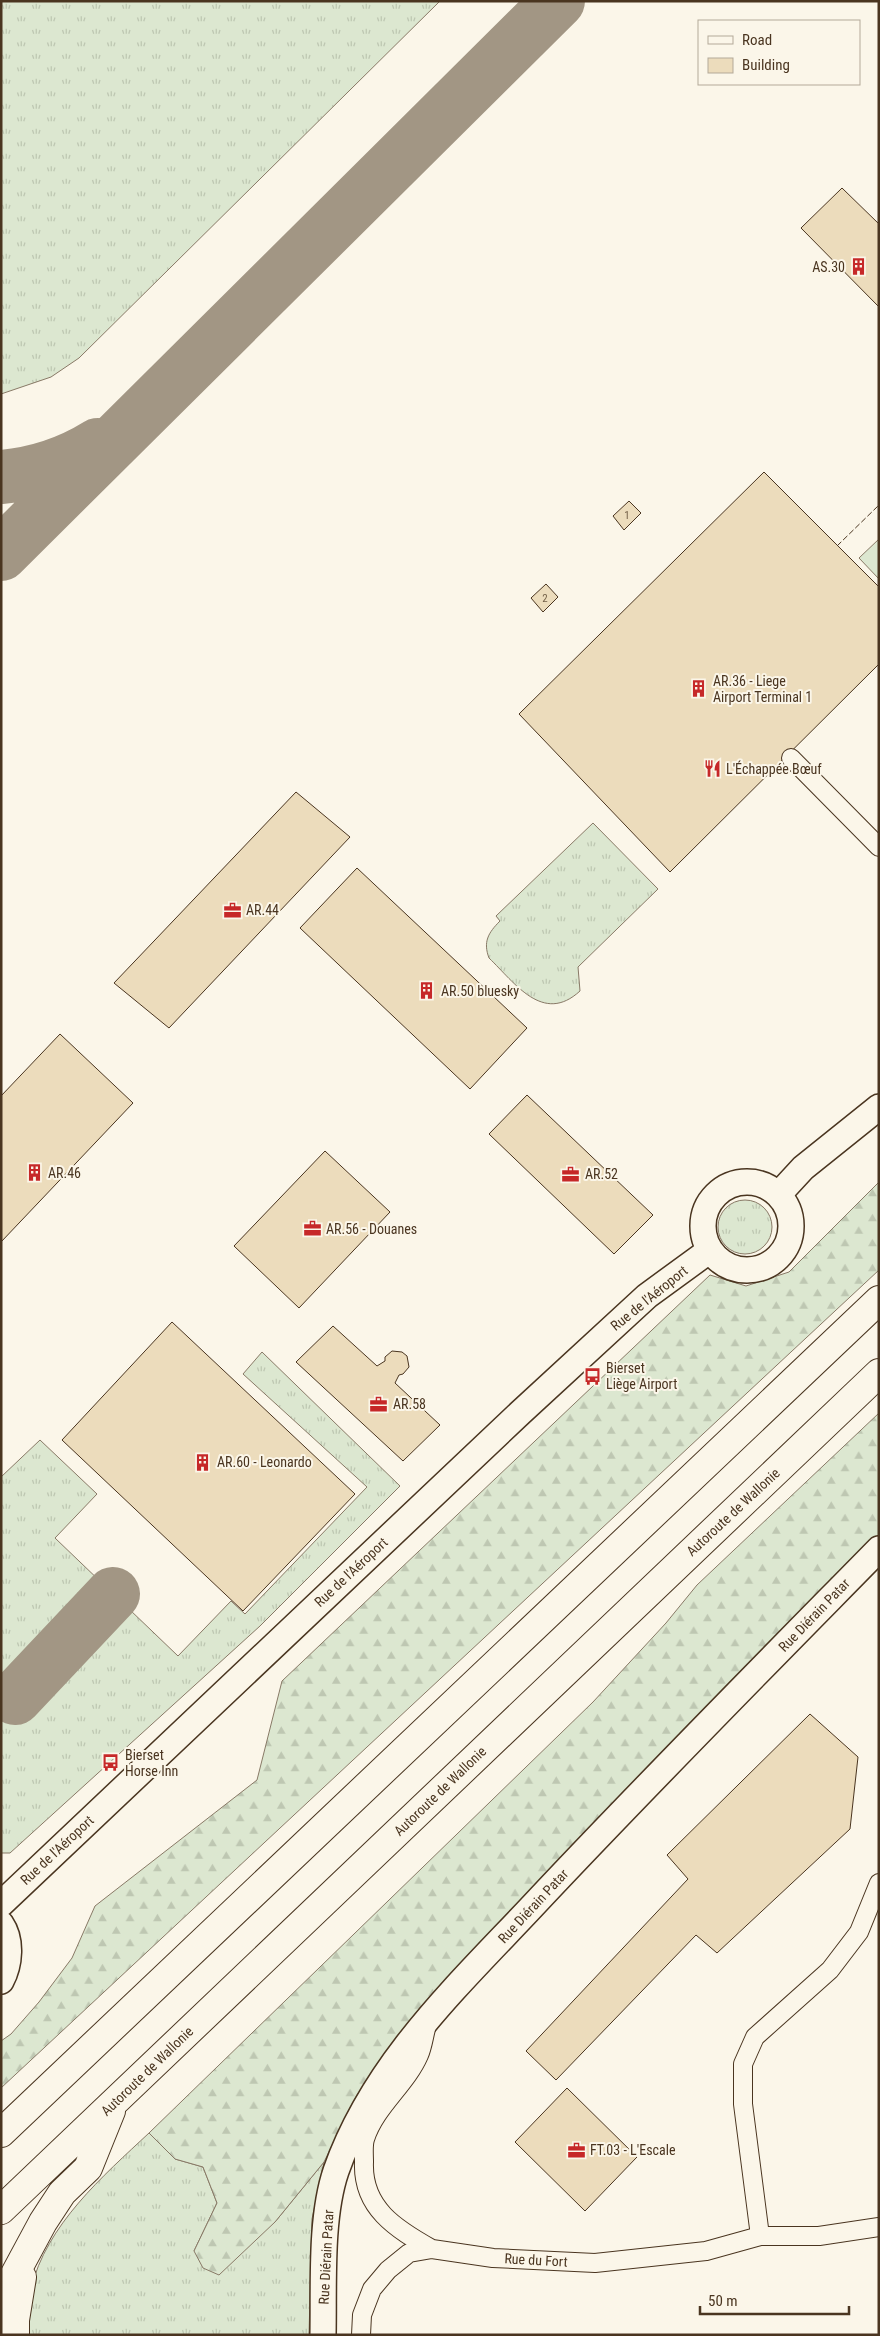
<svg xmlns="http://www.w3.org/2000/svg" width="880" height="2336" viewBox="0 0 880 2336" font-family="'Roboto Condensed',sans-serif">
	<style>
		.grass { fill: url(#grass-tufts); stroke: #887966 }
		.forest { fill: url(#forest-firs); stroke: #887966 }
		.park { fill: #dce7d0; stroke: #887966 }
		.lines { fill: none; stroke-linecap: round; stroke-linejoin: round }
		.taxiway { stroke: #a29684; stroke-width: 54 }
		.building { fill: #ecdcbc; stroke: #4a3520 }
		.street-casing { stroke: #4a3520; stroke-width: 20 }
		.secondary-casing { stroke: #4a3520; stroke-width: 28 }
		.highway-casing { stroke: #4a3520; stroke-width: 30 }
		.street { stroke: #fbf6e9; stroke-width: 18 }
		.secondary { stroke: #fbf6e9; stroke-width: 25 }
		.highway { stroke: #fbf6e9; stroke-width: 28 }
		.fence { stroke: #4a3520; stroke-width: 1; stroke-dasharray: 6 2.5; stroke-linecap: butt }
		.labels { text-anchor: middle; stroke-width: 4; stroke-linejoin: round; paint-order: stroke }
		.number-label { font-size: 11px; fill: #725f47 }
		.poi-label { font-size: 14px; fill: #4a3520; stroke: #fbf6e9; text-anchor: start }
		.street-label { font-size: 14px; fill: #4a3520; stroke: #fbf6e9 }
	</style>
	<defs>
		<pattern id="grass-tufts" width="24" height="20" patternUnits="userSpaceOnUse" patternTransform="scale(1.25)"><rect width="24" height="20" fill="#dce7d0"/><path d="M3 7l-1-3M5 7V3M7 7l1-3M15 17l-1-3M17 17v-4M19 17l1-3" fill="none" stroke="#bec7b2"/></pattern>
		<pattern id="forest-firs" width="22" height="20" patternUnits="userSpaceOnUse" patternTransform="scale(1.25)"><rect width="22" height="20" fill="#dce7d0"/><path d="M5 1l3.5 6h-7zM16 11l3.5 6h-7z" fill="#bec7b2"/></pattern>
	</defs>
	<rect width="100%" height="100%" fill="#fbf6e9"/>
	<path class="grass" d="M1 1H440L79 358 51 377 1 394Z
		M593 823 658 889 578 967 580 991C543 1025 515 983 489 958 483 942 488 933 500 921L496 916Z
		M718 1227a27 27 0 1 1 54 0a27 27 0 1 1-54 0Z
		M262 1352 400 1486 260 1626 10 1853H1V1477L40 1440 97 1494 55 1538 178 1656 231 1601 245 1614 367 1487 243 1374Z
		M149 2133 175 2159 203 2167 217 2203 194 2251 275 2222 324 2162 312 2219 309 2335H24C26 2320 27 2304 31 2289 46 2225 103 2176 149 2133Z"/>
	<path class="forest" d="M879 1182V1270L1 2088V2041L11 2034 39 2002 72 1958 95 1906 257 1780 282 1681 710 1275 746 1286 789 1272Z
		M879 1413V1534L731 1684 427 2001 357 2095 324 2162 275 2222 219 2275 203 2268 194 2251 217 2203 203 2167 175 2159 149 2133 593 1702 666 1623 697 1585Z"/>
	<path class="park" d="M879 539V579L859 558Z"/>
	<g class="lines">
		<path class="taxiway" d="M1 477C35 474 69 463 98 445
			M1 554 558 1
			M15 1698 113 1594"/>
	</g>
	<path class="building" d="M842 188 879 224V307L801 228Z
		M764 472 879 587V664L670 872 519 714Z
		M629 501 641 513 624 530 613 516Z
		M546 584 558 597 543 612 531 598Z
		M296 792 350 837 169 1028 114 983Z
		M357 868 527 1028 470 1089 300 928Z
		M60 1034 133 1103 1 1242V1096Z
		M527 1095 653 1215 614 1254 489 1134Z
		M325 1151 390 1212 299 1308 234 1246Z
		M172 1322 355 1494 243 1611 62 1440Z
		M333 1326 377 1366 385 1361V1357L392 1351 402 1352 407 1356 409 1367 403 1374 399 1375 395 1383 440 1425 403 1461 296 1362Z
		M810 1714 858 1757 850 1829 717 1953 696 1935 556 2080 526 2051 688 1879 667 1855Z
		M567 2088 637 2157 585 2211 515 2142Z"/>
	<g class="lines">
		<defs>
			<path id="street" d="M791 758 879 847
				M427 2025C424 2035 423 2046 419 2055 406 2085 375 2107 365 2139 363 2145 364 2155 364 2162 362 2208 396 2229 432 2249
				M760 2236 743 2104V2064L755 2037 830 1970 859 1932 879 1883
				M361 2335 362 2315 372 2289 388 2270 409 2253 432 2249 493 2258 595 2263 706 2251 760 2236H819L879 2227"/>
			<path id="secondary" d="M703 1226a44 44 0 1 1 88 0a44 44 0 1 1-88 0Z
				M779 1194 803 1168 879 1107
				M1 1904 520 1413 647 1296 710 1250
				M1 1924C12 1940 10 1964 1 1981
				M323 2335C324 2285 320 2218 336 2171 375 2060 463 1981 541 1897 652 1779 766 1664 879 1549"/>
			<path id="highway" d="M1 2133 879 1300
				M1 2210 879 1373
				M1 2300 43 2222 62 2193 88 2168 111 2111
				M15 2335V2320L22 2277"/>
		</defs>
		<use href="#street" class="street-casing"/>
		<use href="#secondary" class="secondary-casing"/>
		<use href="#highway" class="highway-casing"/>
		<use href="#street" class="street"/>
		<use href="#secondary" class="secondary"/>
		<use href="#highway" class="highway"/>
		<path class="fence" d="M837 546 879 505"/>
	</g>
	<defs>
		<symbol id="building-bare" viewBox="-9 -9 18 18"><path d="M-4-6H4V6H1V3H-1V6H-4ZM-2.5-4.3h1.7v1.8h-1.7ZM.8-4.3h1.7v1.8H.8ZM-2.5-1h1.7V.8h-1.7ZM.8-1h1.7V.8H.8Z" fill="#c62828" stroke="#fbf6e9" stroke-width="2.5" paint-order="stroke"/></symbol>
		<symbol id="restaurant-bare" viewBox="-9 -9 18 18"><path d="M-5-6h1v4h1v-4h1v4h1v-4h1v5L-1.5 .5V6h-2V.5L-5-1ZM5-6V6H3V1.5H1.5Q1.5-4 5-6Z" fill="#c62828" stroke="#fbf6e9" stroke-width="2.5" paint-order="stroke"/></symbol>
		<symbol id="office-bare" viewBox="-9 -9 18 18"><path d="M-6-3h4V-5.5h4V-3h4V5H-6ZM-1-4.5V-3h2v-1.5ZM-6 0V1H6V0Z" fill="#c62828" stroke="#fbf6e9" stroke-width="2.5" paint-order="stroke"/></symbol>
		<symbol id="bus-bare" viewBox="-9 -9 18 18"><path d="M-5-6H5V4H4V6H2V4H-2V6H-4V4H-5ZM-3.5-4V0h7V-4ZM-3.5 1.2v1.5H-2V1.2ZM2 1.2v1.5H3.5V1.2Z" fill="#c62828" stroke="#fbf6e9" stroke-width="2.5" paint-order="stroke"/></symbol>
	</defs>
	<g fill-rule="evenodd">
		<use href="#building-bare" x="846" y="254" width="25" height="25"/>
		<use href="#building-bare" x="686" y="676" width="25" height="25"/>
		<use href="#restaurant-bare" x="700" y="756" width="25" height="25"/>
		<use href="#office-bare" x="220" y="898" width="25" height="25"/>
		<use href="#building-bare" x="414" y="978" width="25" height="25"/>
		<use href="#building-bare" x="22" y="1160" width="25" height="25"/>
		<use href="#office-bare" x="558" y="1162" width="25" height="25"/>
		<use href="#office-bare" x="300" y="1216" width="25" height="25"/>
		<use href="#bus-bare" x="580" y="1364" width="25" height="25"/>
		<use href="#office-bare" x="366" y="1392" width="25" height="25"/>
		<use href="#building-bare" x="190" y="1450" width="25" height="25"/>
		<use href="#bus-bare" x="98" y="1750" width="25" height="25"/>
		<use href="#office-bare" x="564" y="2138" width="25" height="25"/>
	</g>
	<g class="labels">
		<g class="number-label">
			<text x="627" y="519">1</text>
			<text x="545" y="602">2</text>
		</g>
		<g class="poi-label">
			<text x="845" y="272" text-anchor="end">AS.30</text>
			<text x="713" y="686">AR.36 - Liege<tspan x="713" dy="16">Airport Terminal 1</tspan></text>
			<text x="726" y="774">L'Échappée Bœuf</text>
			<text x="246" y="915">AR.44</text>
			<text x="441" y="996">AR.50 bluesky</text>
			<text x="48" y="1178">AR.46</text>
			<text x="585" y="1179">AR.52</text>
			<text x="326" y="1234">AR.56 - Douanes</text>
			<text x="606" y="1373">Bierset<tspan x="606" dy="16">Liège Airport</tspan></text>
			<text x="393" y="1409">AR.58</text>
			<text x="217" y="1467">AR.60 - Leonardo</text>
			<text x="125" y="1760">Bierset<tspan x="125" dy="16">Horse Inn</tspan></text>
			<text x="590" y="2155">FT.03 - L'Escale</text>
		</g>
		<g class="street-label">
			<text transform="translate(649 1298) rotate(-39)" y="5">Rue de l'Aéroport</text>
			<text transform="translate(733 1512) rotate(-43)" y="5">Autoroute de Wallonie</text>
			<text transform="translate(351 1572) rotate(-43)" y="5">Rue de l'Aéroport</text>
			<text transform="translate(814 1615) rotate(-46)" y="5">Rue Diérain Patar</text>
			<text transform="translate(440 1791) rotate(-44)" y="5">Autoroute de Wallonie</text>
			<text transform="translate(57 1850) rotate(-43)" y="5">Rue de l'Aéroport</text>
			<text transform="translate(533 1906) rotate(-47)" y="5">Rue Diérain Patar</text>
			<text transform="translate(147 2071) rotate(-44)" y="5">Autoroute de Wallonie</text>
			<text transform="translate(326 2257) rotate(-87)" y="5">Rue Diérain Patar</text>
			<text transform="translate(536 2260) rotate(3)" y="5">Rue du Fort</text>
		</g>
	</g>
	<rect width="880" height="2336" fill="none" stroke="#4a3520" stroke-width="5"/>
	<rect x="698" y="20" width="162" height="65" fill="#fbf6e9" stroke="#b4a999"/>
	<rect x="708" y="36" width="25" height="8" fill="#fbf6e9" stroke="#b4a999"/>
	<text x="742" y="45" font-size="15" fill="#4a3520">Road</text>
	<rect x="708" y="58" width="25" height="15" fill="#ecdcbc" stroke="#b4a999"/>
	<text x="742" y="70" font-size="15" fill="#4a3520">Building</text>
	<path d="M700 2306v8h149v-8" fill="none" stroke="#4a3520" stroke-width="2.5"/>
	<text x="708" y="2306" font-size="15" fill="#4a3520" stroke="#fbf6e9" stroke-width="4" paint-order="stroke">50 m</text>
</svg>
